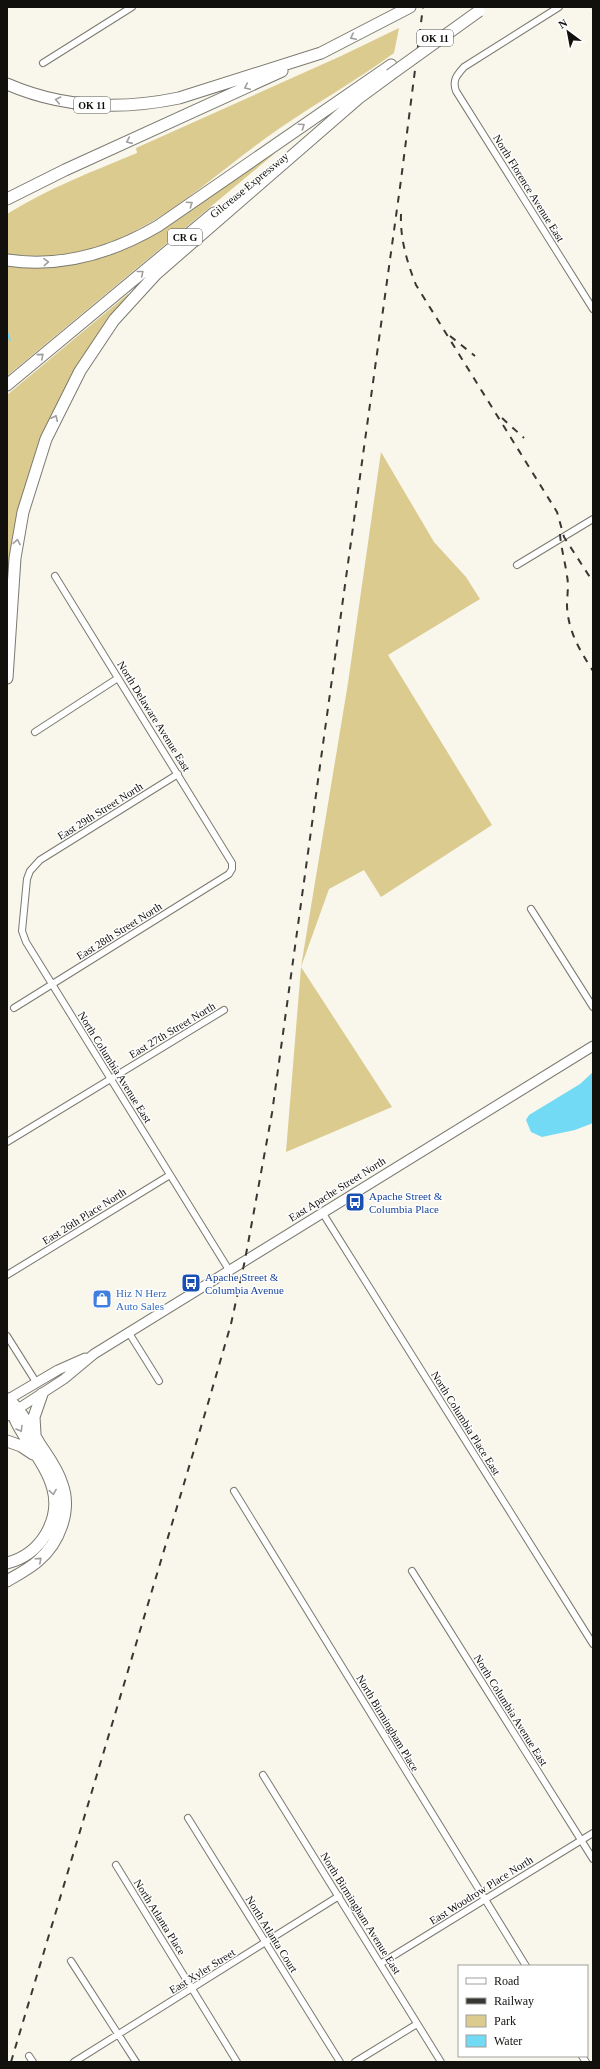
<svg xmlns="http://www.w3.org/2000/svg" width="600" height="2069" viewBox="0 0 600 2069" font-family="'Times New Roman',serif">
	<style>
		.green { fill: #dbcb8f }
		.water { fill: #73daf5 }
		.lines { fill: none; stroke-linecap: round; stroke-linejoin: round }
		.stream { stroke: #73daf5; stroke-width: 2 }
		.minor-casing { stroke: #7c7a70; stroke-width: 8 }
		.secondary-casing { stroke: #7c7a70; stroke-width: 11 }
		.motorway-casing { stroke: #7c7a70; stroke-width: 13 }
		.minor { stroke: #fff; stroke-width: 6 }
		.secondary { stroke: #fff; stroke-width: 9 }
		.motorway { stroke: #fff; stroke-width: 11 }
		.rail { stroke: #393733; stroke-width: 2; stroke-dasharray: 7 7; stroke-linecap: butt }
		.motorway-bridge-casing { stroke: #7c7a70; stroke-width: 13; stroke-linecap: butt }
		.motorway-bridge { stroke: #fff; stroke-width: 11 }
		.oneway { stroke: #a09f9e }
		.labels { text-anchor: middle; stroke-width: 3; stroke-linejoin: round; paint-order: stroke }
		.shield { fill: #fff; stroke: #585856; stroke-width: 1 }
		.shield-label { font-size: 10px; font-weight: bold; fill: #11100d }
		.street-label { font-size: 11px; fill: #11100d; stroke: #fff }
		.transit-label { font-size: 11px; fill: #164399; stroke: #fff; text-anchor: start }
		.shop-label { font-size: 11px; fill: #366cbe; stroke: #fff; text-anchor: start }
	</style>
	<rect width="100%" height="100%" fill="#f9f6eb"/>
	<path class="green" d="M399 28 394 53C357 80 318 102 280 128 191 189 127 269 7 255V214C49 188 91 172 137 153L136 148 341 56Z
		M272 152 274 154 7 376V266C39 269 70 267 101 258 136 248 164 227 194 206 220 188 246 170 272 152Z
		M128 294 129 297 79 365 60 399 49 424 9 579H7V395Z
		M381 452 434 542 466 577 480 599 388 655 492 825 381 897 364 870 329 889 301 967 392 1107 286 1152 301 967 348 683Z"/>
	<path class="water" d="M593 1072V1123L575 1130 542 1137 531 1132 526 1120 529 1115 580 1084Z"/>
	<g class="lines">
		<path class="stream" d="M7 332 10 340"/>
		<defs>
			<path id="minor" d="M559 7 464 67C457 75 452 80 456 91L593 309
				M43 63 132 7
				M517 565 593 519
				M35 732 118 678
				M178 774 40 860 30 871 27 879 22 931 26 942 229 1270
				M531 909 593 1007
				M14 1008 229 874 232 869V863L55 576
				M7 1142 224 1010
				M322 1212 593 1644
				M7 1275 170 1175
				M129 1333 159 1381
				M7 1336 36 1382
				M234 1491 526 1966
				M412 1571 593 1859
				M263 1775 441 2062
				M188 1818 340 2062
				M116 1865 237 2062
				M71 1961 136 2062
				M380 1964 593 1833
				M29 2056 33 2062
				M582 2056 586 2062
				M74 2062 339 1896
				M355 2062 417 2024"/>
			<path id="secondary" d="M7 1400 58 1370 85 1358
				M7 1416 64 1379 94 1354 593 1046"/>
			<path id="motorway" d="M7 84C62 108 121 110 179 98L321 53 410 7
				M356 100 390 75
				M7 199 65 170 282 71
				M7 260C61 268 112 253 158 226L391 65
				M7 385 214 213
				M7 678 15 558 23 512 46 439 80 371 114 320 156 274 361 96
				M35 1434 34 1417 42 1394
				M7 1441 21 1446 33 1454
				M7 1563C23 1559 37 1549 46 1534 77 1481 18 1447 8 1399
				M7 1581C17 1575 29 1569 38 1561 59 1543 72 1511 62 1484 58 1470 49 1458 41 1446 31 1430 23 1412 8 1399"/>
		</defs>
		<use href="#minor" class="minor-casing"/>
		<use href="#secondary" class="secondary-casing"/>
		<use href="#motorway" class="motorway-casing"/>
		<use href="#minor" class="minor"/>
		<use href="#secondary" class="secondary"/>
		<use href="#motorway" class="motorway"/>
		<path class="rail" d="M592 7 593 8
			M401 214C400 239 407 262 416 285L557 512 564 537 593 582
			M450 336 475 356
			M502 418 524 438
			M560 534C561 548 565 561 567 576 569 585 567 596 567 606 568 631 580 651 593 671
			M11 2062 209 1400 231 1324 245 1260 272 1113 401 180 423 7"/>
		<defs>
			<path id="motorway-bridge" d="M390 75 479 11"/>
		</defs>
		<use href="#motorway-bridge" class="motorway-bridge-casing"/>
		<use href="#motorway-bridge" class="motorway-bridge"/>
	</g>
	<defs><path id="oneway-chevron" d="M-2-3.5L2.5 0L-2 3.5" fill="none" stroke-width="1.6" stroke-linecap="round" stroke-linejoin="round"/></defs>
	<g class="oneway">
		<use href="#oneway-chevron" transform="translate(353 37) rotate(153)"/>
		<use href="#oneway-chevron" transform="translate(247 87) rotate(155)"/>
		<use href="#oneway-chevron" transform="translate(58 100) rotate(-168)"/>
		<use href="#oneway-chevron" transform="translate(302 126) rotate(-35)"/>
		<use href="#oneway-chevron" transform="translate(129 141) rotate(156)"/>
		<use href="#oneway-chevron" transform="translate(190 204) rotate(-34)"/>
		<use href="#oneway-chevron" transform="translate(46 262) rotate(-3)"/>
		<use href="#oneway-chevron" transform="translate(141 273) rotate(-39)"/>
		<use href="#oneway-chevron" transform="translate(41 356) rotate(-40)"/>
		<use href="#oneway-chevron" transform="translate(55 418) rotate(-65)"/>
		<use href="#oneway-chevron" transform="translate(17 542) rotate(-80)"/>
		<use href="#oneway-chevron" transform="translate(20 1429) rotate(59)"/>
		<use href="#oneway-chevron" transform="translate(53 1492) rotate(81)"/>
		<use href="#oneway-chevron" transform="translate(39 1560) rotate(-42)"/>
	</g>
	<defs>
		<symbol id="bus-square" viewBox="-11 -11 22 22"><rect x="-9" y="-9" width="18" height="18" rx="4" fill="#1a4fb4" stroke="#fff"/><path d="M-5-6H5V4H4V6H2V4H-2V6H-4V4H-5ZM-3.5-4V0h7V-4ZM-3.5 1.2v1.5H-2V1.2ZM2 1.2v1.5H3.5V1.2Z" fill="#fff"/></symbol>
		<symbol id="shop-square" viewBox="-11 -11 22 22"><rect x="-9" y="-9" width="18" height="18" rx="4" fill="#3f7fe0" stroke="#fff"/><path d="M-5-2.5h2.3a2.7 3.5 0 0 1 5.4 0H5L5.5 6h-11ZM-1.5-2.5h3a1.5 2.3 0 0 0-3 0Z" fill="#fff"/></symbol>
	</defs>
	<g fill-rule="evenodd">
		<use href="#bus-square" x="344" y="1191" width="22" height="22"/>
		<use href="#bus-square" x="180" y="1272" width="22" height="22"/>
		<use href="#shop-square" x="91" y="1288" width="22" height="22"/>
	</g>
	<g class="labels">
		<g class="shield">
			<rect x="417" y="30" width="36" height="16" rx="3"/>
			<rect x="74" y="97" width="36" height="16" rx="3"/>
			<rect x="168" y="229" width="34" height="16" rx="3"/>
		</g>
		<g class="shield-label">
			<text x="435" y="42">OK 11</text>
			<text x="92" y="109">OK 11</text>
			<text x="185" y="241">CR G</text>
		</g>
		<g class="street-label">
			<text transform="translate(249 185) rotate(-39)" y="4">Gilcrease Expressway</text>
			<text transform="translate(529 188) rotate(58)" y="4">North Florence Avenue East</text>
			<text transform="translate(154 716) rotate(58)" y="4">North Delaware Avenue East</text>
			<text transform="translate(100 811) rotate(-32)" y="4">East 29th Street North</text>
			<text transform="translate(119 931) rotate(-32)" y="4">East 28th Street North</text>
			<text transform="translate(172 1030) rotate(-31)" y="4">East 27th Street North</text>
			<text transform="translate(115 1067) rotate(58)" y="4">North Columbia Avenue East</text>
			<text transform="translate(337 1189) rotate(-32)" y="4">East Apache Street North</text>
			<text transform="translate(84 1216) rotate(-32)" y="4">East 26th Place North</text>
			<text transform="translate(466 1423) rotate(58)" y="4">North Columbia Place East</text>
			<text transform="translate(511 1710) rotate(58)" y="4">North Columbia Avenue East</text>
			<text transform="translate(388 1723) rotate(59)" y="4">North Birmingham Place</text>
			<text transform="translate(481 1890) rotate(-32)" y="4">East Woodrow Place North</text>
			<text transform="translate(361 1913) rotate(58)" y="4">North Birmingham Avenue East</text>
			<text transform="translate(160 1917) rotate(58)" y="4">North Atlanta Place</text>
			<text transform="translate(272 1934) rotate(58)" y="4">North Atlanta Court</text>
			<text transform="translate(202 1971) rotate(-32)" y="4">East Xyler Street</text>
		</g>
		<g class="transit-label">
			<text x="369" y="1200">Apache Street &amp;<tspan x="369" dy="13">Columbia Place</tspan></text>
			<text x="205" y="1281">Apache Street &amp;<tspan x="205" dy="13">Columbia Avenue</tspan></text>
		</g>
		<g class="shop-label">
			<text x="116" y="1297">Hiz N Herz<tspan x="116" dy="13">Auto Sales</tspan></text>
		</g>
	</g>
	<rect width="600" height="2069" fill="none" stroke="#11100d" stroke-width="16"/>
	<rect x="458" y="1965" width="130" height="92" fill="#ffffff" stroke="#a09f9e"/>
	<rect x="466" y="1978" width="20" height="6" fill="#ffffff" stroke="#a09f9e"/>
	<text x="494" y="1985" font-size="12" fill="#11100d">Road</text>
	<rect x="466" y="1998" width="20" height="6" fill="#393733" stroke="#a09f9e"/>
	<text x="494" y="2005" font-size="12" fill="#11100d">Railway</text>
	<rect x="466" y="2015" width="20" height="12" fill="#dbcb8f" stroke="#a09f9e"/>
	<text x="494" y="2025" font-size="12" fill="#11100d">Park</text>
	<rect x="466" y="2035" width="20" height="12" fill="#73daf5" stroke="#a09f9e"/>
	<text x="494" y="2045" font-size="12" fill="#11100d">Water</text>
	<g transform="translate(568 32) rotate(328)" stroke="#ffffff" stroke-width="3" paint-order="stroke">
	<path d="M0-3L7 15L0 10L-7 15Z" fill="#11100d"/>
	<text y="-6" font-size="11" font-weight="bold" text-anchor="middle" fill="#11100d">N</text>
	</g>
</svg>
